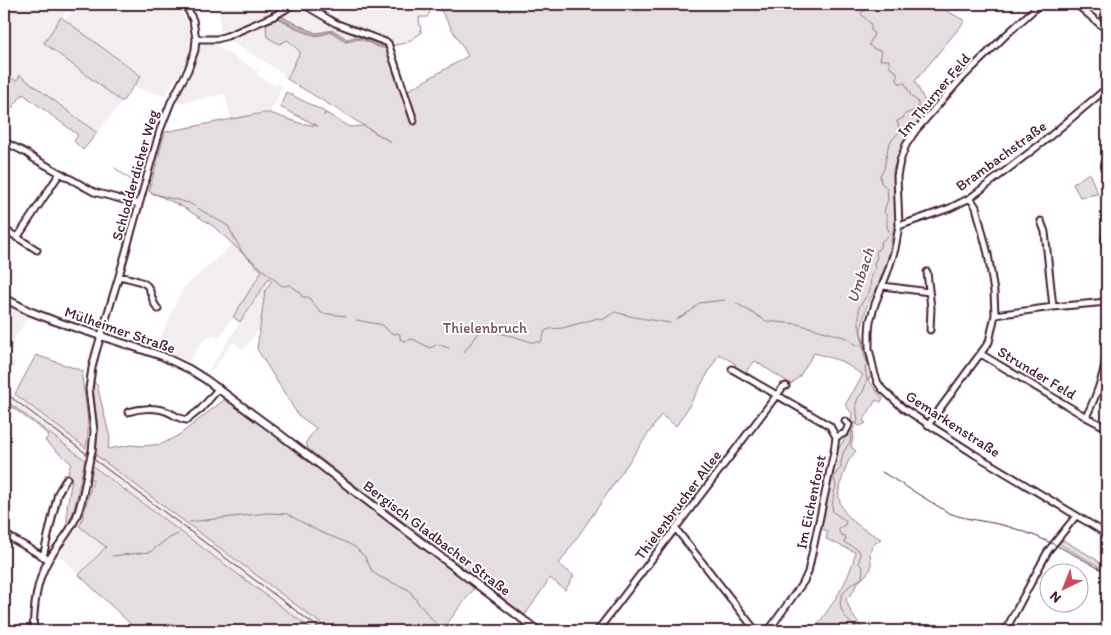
<svg xmlns="http://www.w3.org/2000/svg" width="1111" height="635" viewBox="0 0 1111 635" font-family="Itim,sans-serif">
	<style>
		.built { fill: #f2eeef }
		.green { fill: #e5dee0; stroke: #987e86 }
		.water { fill: #c1b3b6; stroke: #91787e }
		.lines { fill: none; stroke-linecap: round; stroke-linejoin: round }
		.stream { stroke: #91787e; stroke-width: 1 }
		.minor-casing { stroke: #4a1f2b; stroke-width: 9 }
		.major-casing { stroke: #4a1f2b; stroke-width: 10 }
		.minor { stroke: #fff; stroke-width: 5 }
		.major { stroke: #fff; stroke-width: 6 }
		.tram { stroke: #4a1f2b; stroke-width: 1 }
		.rail { stroke: #4a1f2b; stroke-width: 1 }
		.minor-bridge-casing { stroke: #4a1f2b; stroke-width: 9; stroke-linecap: butt }
		.minor-bridge { stroke: #fff; stroke-width: 5 }
		.labels { text-anchor: middle; stroke-width: 4; stroke-linejoin: round; paint-order: stroke }
		.street-label { font-size: 15px; fill: #4a1f2b; stroke: #fff }
		.park-label { font-size: 15px; fill: #714f58; stroke: #fff }
		.water-label { font-size: 16px; font-style: italic; fill: #74535c; stroke: #fff }
	</style>
	<rect width="100%" height="100%" fill="#fff"/>
	<filter id="ink" filterUnits="userSpaceOnUse"><feTurbulence type="fractalNoise" baseFrequency=".02" numOctaves="2"/><feDisplacementMap in="SourceGraphic" scale="10" xChannelSelector="R" yChannelSelector="G"/><feConvolveMatrix kernelMatrix="1 2 1 2 8 2 1 2 1" color-interpolation-filters="sRGB"/></filter>
	<g filter="url(#ink)">
		<path class="built" d="M4 4H70L62 18 61 17 44 43 122 102 97 133 21 75 17 81 4 74Z
			M75 4H174L178 8 186 20 189 28 191 43V50L182 72 177 77H175L166 96 133 87 134 85 141 77 65 20Z
			M218 4H260L270 13 221 34Z
			M341 4H428L429 11 426 16H418L420 33 405 42 391 45 389 41 335 21Z
			M297 7 317 14 334 25 379 44 356 37 347 39 333 30 316 33 287 20 282 16 294 8Z
			M266 24 267 37 288 40 300 52 287 79 282 76 283 73 229 40Z
			M210 42 258 71 257 75 275 86 277 83 283 86 270 113 263 112 231 119 225 94 175 104 193 69 200 47 203 44Z
			M233 244 262 271 219 338 213 335 203 341 189 361 156 347 183 288Z
			M269 278 272 281 265 291 260 328 243 350 233 342 212 371 209 370Z
			M4 304 29 316 4 355 16 363 4 384Z
			M4 386 86 448 87 450 96 456H97L331 631H314L93 466 4 399Z
			M78 525 106 547 79 575 59 555Z"/>
		<path class="green" d="M437 4H935L965 21 915 81 929 110 913 128 903 143 893 170 895 218 889 253 883 277 879 286 869 300 866 309 861 331 872 376 868 379 880 396 883 398 881 402 876 400 863 421 866 423 860 426 851 422 852 413 845 405 863 375 841 361 814 353 799 377 791 384 755 361 744 374 733 367 736 364 719 354 686 411 676 426 661 415 559 564 574 576 565 590 550 578 525 615 308 449 306 442 316 428 298 415 257 349 265 291 272 281 269 278 240 322 233 317 262 271 213 226 183 207 149 191 165 132 263 113H270L299 123 318 126 280 107 286 92 325 112 324 116 326 113 349 127 364 126 391 142 287 79 300 52 288 40 279 44 267 37 266 24 278 18C288 24 304 33 315 35 321 36 326 33 332 32L346 42C350 41 355 39 359 39 369 41 377 49 388 48L407 91 468 56Z
			M61 17 141 76 122 102 44 43Z
			M4 74 17 81 20 75 97 133 83 150 74 141 78 135 23 94 11 109V94L4 92Z
			M1089 173 1098 194 1080 197 1073 184Z
			M36 355 83 371 82 377C85 401 91 425 86 448L15 394Z
			M94 382 97 385 110 438 108 449 131 445 143 446 162 444 179 435 224 400 247 412 474 585V588H473V590L441 631H331L97 456H96L98 429 93 389Z
			M4 399 85 460 74 510 67 526V507L72 479 68 473 71 463 45 441 49 435 12 407 8 412 4 409Z
			M850 430 854 433 851 447 856 451C847 461 846 466 842 479 841 482 839 487 839 490 836 515 863 529 881 539L872 546 870 553 871 561V569L865 576 857 583 853 592 846 599C850 612 856 623 867 631H813C829 609 851 580 855 552L826 539 828 531 821 529 832 470 837 451Z
			M93 466 94 467 314 631H138L79 575 106 547 79 526 81 523 93 480 91 478Z
			M1063 540 1097 560 1098 562 1107 567V571L1059 544Z"/>
		<path class="water" d="M274 11 288 20 316 33 333 30 347 39 356 37H362L385 46 387 45 388 48C376 49 369 40 359 39 355 39 350 41 346 42L332 32C326 33 321 36 315 35 300 32 284 21 270 13Z"/>
		<g class="lines">
			<path class="stream" d="M264 4 272 12
				M390 46 406 43 421 33 419 17H427L430 12 429 4
				M115 168 135 183
				M150 193 189 203 228 226 242 252 282 286 290 285 300 292 302 297H309L313 304 321 313 346 316
				M736 303 766 321 797 324 809 327 847 338 855 345H863L864 354 867 363 865 368 867 380 863 392 858 398 856 404 858 421 852 432 850 442 843 453 841 463V468L837 472 834 477 836 487 834 492 832 507 833 512 846 521 845 525 839 528V532L841 535 845 536 846 538 844 542C850 547 855 546 860 552L859 563 863 568 862 578C858 581 852 583 848 587 831 605 845 618 859 631
				M677 319 691 311 699 303 725 300
				M356 320 383 325 388 331 394 334 397 333 400 334V339L405 341 413 339 430 348 438 344 449 348
				M863 344 859 324V307L870 291 871 276 875 270 874 263 877 258 876 252 880 247 881 242 890 234 887 227V216L884 212 888 199 887 188 881 183 880 175 884 169 888 147 891 141 900 131 897 121 903 118 905 114 918 109V102L911 96 905 83H899L897 80V72C891 69 889 67 889 60H880L882 51 874 49 869 45 874 34 871 30V24L861 14 864 10 863 4
				M464 352 482 329 516 337 531 342H541L545 331 549 329 563 328 598 318 602 320 615 312 634 317 670 323
				M190 522 267 513 287 514 320 532 343 541 355 547 365 557 372 571 378 576 409 590 419 604 438 626 439 631
				M112 556 150 552 166 540 178 534"/>
			<defs>
				<path id="minor" d="M303 4 335 23 388 43 414 121
					M1040 4 1007 34 958 82 916 130 906 145 900 161 897 176 899 226 895 249 888 271 875 304 870 321 869 333V349L875 375 878 383 882 389 903 408 974 454 1107 534
					M1076 4 1107 30
					M196 39H217L227 36 274 16 286 9 292 4
					M9 144C17 149 26 151 33 158L94 192 139 204
					M1041 221 1045 232 1053 307
					M899 226 950 208 970 198 1042 143 1107 88
					M1106 227 1105 239 1107 259
					M4 229 37 250
					M17 238 60 173
					M927 272 931 308 930 330
					M119 276C126 278 145 281 148 287 153 295 151 301 158 309
					M883 286 929 292
					M995 315 1053 307 1107 302
					M981 354 1086 417 1107 428
					M732 369 830 426 836 437 834 452 808 572 804 581 769 630 766 631
					M128 412C140 408 156 407 168 412 175 415 179 419 187 420L201 409 219 388
					M1086 417C1097 395 1105 374 1107 349
					M928 425 989 342 995 315 994 292 988 254 976 207 970 198
					M836 437 845 433 849 425 845 421
					M92 451 94 431 89 389 92 368 96 352 119 276 160 130 171 102 188 70 195 50 196 39 193 20 188 10 182 4
					M676 529 756 631
					M4 534 46 558
					M43 557 58 493 67 478
					M679 629 682 631
					M33 631C34 607 36 582 48 561 56 547 67 536 74 522 83 504 85 482 89 463
					M597 631 783 387 786 386
					M1005 631 1048 551 1076 516"/>
				<path id="major" d="M4 298 29 311 55 321 162 356 189 369 205 379 277 432 538 631"/>
			</defs>
			<use href="#minor" class="minor-casing"/>
			<use href="#major" class="major-casing"/>
			<use href="#minor" class="minor"/>
			<use href="#major" class="major"/>
			<path class="tram" d="M882 472 949 513C969 521 992 521 1013 528 1046 538 1077 556 1107 573"/>
			<path class="rail" d="M4 392 323 631"/>
			<defs>
				<path id="minor-bridge" d="M89 463 92 451"/>
			</defs>
			<use href="#minor-bridge" class="minor-bridge-casing"/>
			<use href="#minor-bridge" class="minor-bridge"/>
		</g>
	</g>
	<g class="labels">
		<g class="street-label">
			<text transform="translate(934 95) rotate(-50)" y="5">Im Thurner Feld</text>
			<text transform="translate(1001 156) rotate(-36)" y="5">Brambachstraße</text>
			<text transform="translate(135 175) rotate(-74)" y="5">Schlodderdicher Weg</text>
			<text transform="translate(120 330) rotate(19)" y="5">Mülheimer Straße</text>
			<text transform="translate(1037 373) rotate(31)" y="5">Strunder Feld</text>
			<text transform="translate(953 424) rotate(33)" y="5">Gemarkenstraße</text>
			<text transform="translate(811 502) rotate(-78)" y="5">Im Eichenforst</text>
			<text transform="translate(678 505) rotate(-53)" y="5">Thielenbrucher Allee</text>
			<text transform="translate(437 538) rotate(37)" y="5">Bergisch Gladbacher Straße</text>
		</g>
		<g class="park-label">
			<text x="485" y="333">Thielenbruch</text>
		</g>
		<g class="water-label">
			<text transform="translate(860 275) rotate(-72)" y="6">Umbach</text>
		</g>
	</g>
	<rect width="1111" height="635" fill="none" stroke="#fff" stroke-width="20"/>
	<rect x="10" y="10" width="1091" height="615" fill="none" stroke="#4a1f2b" stroke-width="2" filter="url(#ink)"/>
	<g transform="translate(1064 588) rotate(223)"><circle r="24" fill="#ffffff" stroke="#b7a5aa"/>
	<path d="M0-4L9 19L0 12L-9 19Z" fill="#d1495b"/>
	<text y="-8" font-size="14" font-weight="bold" text-anchor="middle" fill="#4a1f2b">N</text>
	</g>
</svg>
